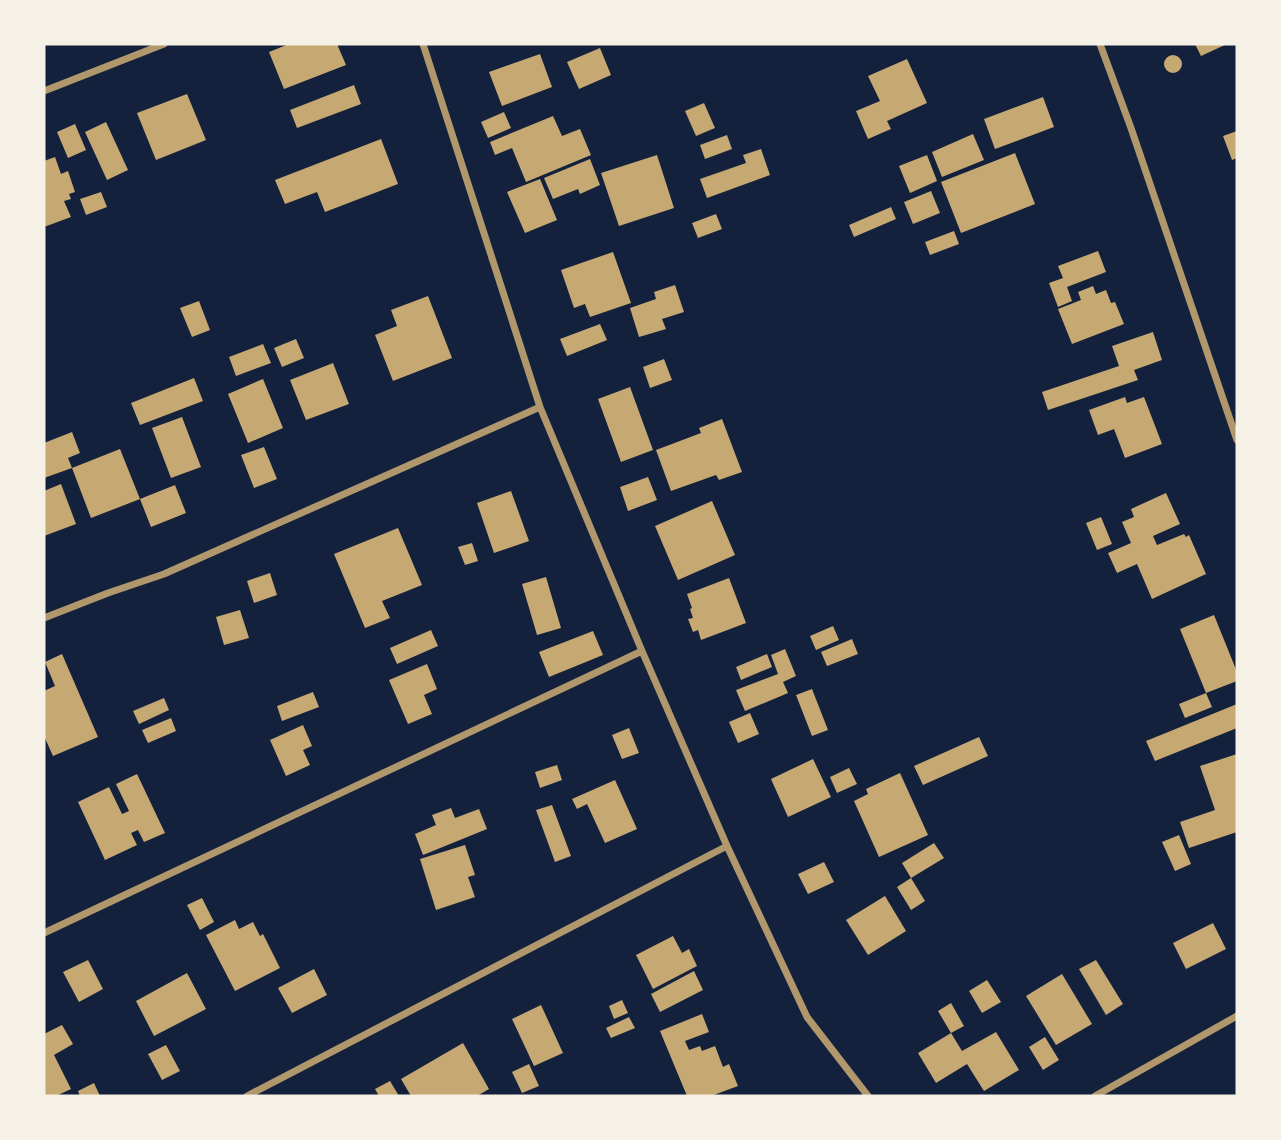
<svg xmlns="http://www.w3.org/2000/svg" width="1281" height="1140" viewBox="0 0 1281 1140" font-family="'Roboto Serif',serif">
	<style>
		.building { fill: #c6a872 }
		.lines { fill: none; stroke-linecap: round; stroke-linejoin: round }
		.minor { stroke: #b1986c; stroke-width: 7 }
	</style>
	<rect width="100%" height="100%" fill="#14213d"/>
	<path class="building" d="M289 44H337L346 65 284 89 269 52Z
		M1195 44H1227L1201 56Z
		M600 48 611 75 579 89 567 62Z
		M540 54 552 87 502 106 489 72Z
		M1164 64a9 9 0 1 1 18 0a9 9 0 1 1-18 0Z
		M907 59 927 103 887 121 891 129 868 139 856 111 880 101 868 76Z
		M354 85 361 104 297 128 290 110Z
		M187 94 206 140 156 160 137 113Z
		M1043 97 1054 127 995 149 984 119Z
		M704 103 715 128 696 136 685 111Z
		M504 112 511 128 488 138 481 122Z
		M553 116 562 136 580 129 591 155 526 182 512 148 495 155 490 142Z
		M106 122 128 170 107 180 85 132Z
		M75 124 86 150 68 158 57 132Z
		M1237 131V158L1232 160 1223 136Z
		M973 134 984 160 942 177 932 152Z
		M727 135 732 149 705 159 700 145Z
		M381 139 398 184 325 212 317 192 285 204 275 180Z
		M761 149 770 175 707 198 700 179 746 163 743 155Z
		M1015 153 1035 204 961 233 941 182Z
		M657 155 674 208 619 226 601 173Z
		M927 155 937 181 910 193 899 166Z
		M55 157 61 174 68 171 75 192 69 194 71 199 64 201 71 217 44 227V161Z
		M590 159 600 185 580 194 578 189 553 199 544 178Z
		M540 179 557 220 525 233 507 192Z
		M931 191 940 213 913 224 904 202Z
		M101 192 107 207 86 215 80 199Z
		M891 207 896 219 854 237 849 225Z
		M716 214 722 229 698 238 692 223Z
		M954 231 959 244 930 255 925 242Z
		M1098 251 1106 272 1067 287 1072 301 1058 307 1049 283 1063 278 1058 266Z
		M613 252 631 303 590 317 585 304 574 308 561 270Z
		M675 285 684 312 662 319 666 329 639 337 630 308 656 299 654 292Z
		M1093 286 1096 294 1106 290 1111 303 1115 302 1124 324 1072 344 1058 309 1081 300 1078 292Z
		M428 296 452 358 393 381 375 335 397 326 391 310Z
		M199 301 210 330 192 337 180 308Z
		M600 324 607 340 567 356 560 339Z
		M1153 332 1162 360 1134 370 1138 380 1048 410 1042 392 1119 366 1112 346Z
		M296 339 304 358 282 367 274 348Z
		M263 344 271 363 236 376 229 357Z
		M664 359 672 380 650 388 643 367Z
		M333 363 349 404 306 420 290 380Z
		M194 378 203 401 140 425 131 403Z
		M263 379 283 428 248 443 228 394Z
		M630 387 653 450 621 462 598 399Z
		M1125 397 1127 403 1144 397 1162 444 1125 458 1114 429 1098 435 1089 410Z
		M182 417 201 467 171 478 152 428Z
		M722 419 742 472 719 480 716 475 671 491 656 450 701 433 699 428Z
		M72 432 80 453 68 458 72 468 44 478V443Z
		M264 447 277 479 254 488 241 455Z
		M120 449 140 499 91 518 72 468Z
		M648 477 657 500 628 511 620 487Z
		M61 484 76 524 44 536V491Z
		M175 485 186 513 151 527 140 499Z
		M511 491 529 541 494 553 477 503Z
		M1166 493 1180 524 1153 536 1157 545 1184 534 1186 537 1189 535 1206 574 1152 599 1137 564 1117 573 1108 553 1131 543 1122 522 1134 517 1131 509Z
		M712 501 735 555 678 580 655 526Z
		M1101 517 1112 544 1097 550 1086 523Z
		M398 528 422 585 382 601 390 618 365 628 334 554Z
		M472 543 478 561 465 565 458 547Z
		M270 573 277 595 254 603 247 581Z
		M546 577 561 628 537 635 522 584Z
		M729 578 746 623 701 640 698 630 693 632 688 619 693 618 690 609 692 608 687 594Z
		M240 610 249 638 224 645 216 617Z
		M1214 615 1237 672V681L1206 693 1180 629Z
		M833 626 839 640 816 650 810 636Z
		M431 630 438 646 397 664 390 648Z
		M593 631 603 655 549 677 539 652Z
		M852 639 858 654 827 666 821 652Z
		M785 649 796 676 783 682 788 693 745 711 736 690 778 674 771 655Z
		M62 654 98 737 53 756 44 736V691L55 686 45 662Z
		M767 654 772 667 741 680 736 667Z
		M427 664 437 689 424 695 432 714 408 724 389 680Z
		M812 689 828 730 812 736 796 695Z
		M313 692 319 707 282 721 277 706Z
		M1206 693 1212 707 1185 718 1179 704Z
		M164 698 169 710 139 724 133 711Z
		M1237 704V728L1155 761 1146 741Z
		M750 713 759 734 738 743 729 722Z
		M171 718 176 731 148 743 142 730Z
		M303 725 312 746 303 750 310 765 286 776 270 740Z
		M629 728 639 753 622 759 612 735Z
		M979 737 988 756 923 785 914 766Z
		M1237 754V832L1189 848 1180 822 1215 810 1200 766Z
		M813 759 831 797 788 817 771 779Z
		M557 765 562 780 540 788 535 772Z
		M849 768 857 784 837 793 830 777Z
		M900 773 928 835 879 857 854 801 868 794 866 789Z
		M137 774 165 833 144 842 138 830 131 833 137 845 105 860 78 802 109 787 122 814 129 811 116 784Z
		M615 780 637 829 605 843 587 804 577 809 572 799Z
		M552 805 571 856 555 862 536 810Z
		M451 808 455 818 479 809 487 829 423 855 415 834 436 825 432 815Z
		M1179 835 1191 864 1175 871 1162 842Z
		M934 843 944 858 911 878 902 863Z
		M465 845 475 875 468 877 475 897 436 910 420 859Z
		M824 862 834 882 808 894 798 874Z
		M911 878 925 901 911 910 897 887Z
		M885 896 906 931 868 955 846 920Z
		M202 898 214 922 200 930 187 905Z
		M235 920 239 929 253 922 260 936 263 934 280 968 235 991 206 935Z
		M1213 923 1226 949 1186 969 1173 943Z
		M673 936 682 953 689 949 697 966 653 989 636 955Z
		M88 960 103 989 79 1002 63 972Z
		M1096 960 1123 1004 1106 1015 1079 969Z
		M314 969 327 995 292 1013 278 988Z
		M694 971 703 990 660 1012 651 994Z
		M187 973 206 1009 154 1036 136 1001Z
		M1062 974 1092 1024 1056 1045 1026 996Z
		M987 980 1001 1002 982 1013 969 991Z
		M622 1000 628 1013 614 1019 609 1006Z
		M951 1003 964 1026 951 1033 938 1011Z
		M541 1005 563 1053 534 1066 512 1019Z
		M702 1014 709 1032 685 1041 689 1050 700 1046 702 1051 715 1046 723 1067 729 1064 738 1086 711 1096H687L660 1031Z
		M629 1017 635 1028 611 1038 606 1028Z
		M62 1025 73 1044 54 1055 71 1089 56 1096H44V1034Z
		M996 1032 1019 1070 984 1091 967 1064 936 1083 918 1053 951 1033 962 1051Z
		M1045 1037 1059 1060 1043 1070 1029 1047Z
		M463 1043 489 1089 477 1096H411L401 1079Z
		M166 1045 180 1071 162 1080 148 1054Z
		M529 1064 539 1086 522 1093 512 1072Z
		M390 1081 399 1096H379L375 1089Z
		M94 1083 100 1096H80L78 1091Z"/>
	<g class="lines">
		<path class="minor" d="M423 44 540 407 642 651 727 846 807 1017 868 1096
			M1100 44 1131 128 1237 440
			M44 91 164 44
			M44 618 108 593 164 574 540 407
			M44 933 642 651
			M247 1096 727 846
			M1095 1096 1237 1016"/>
	</g>
	<rect width="1281" height="1140" fill="none" stroke="#f6f1e7" stroke-width="91"/>
</svg>
